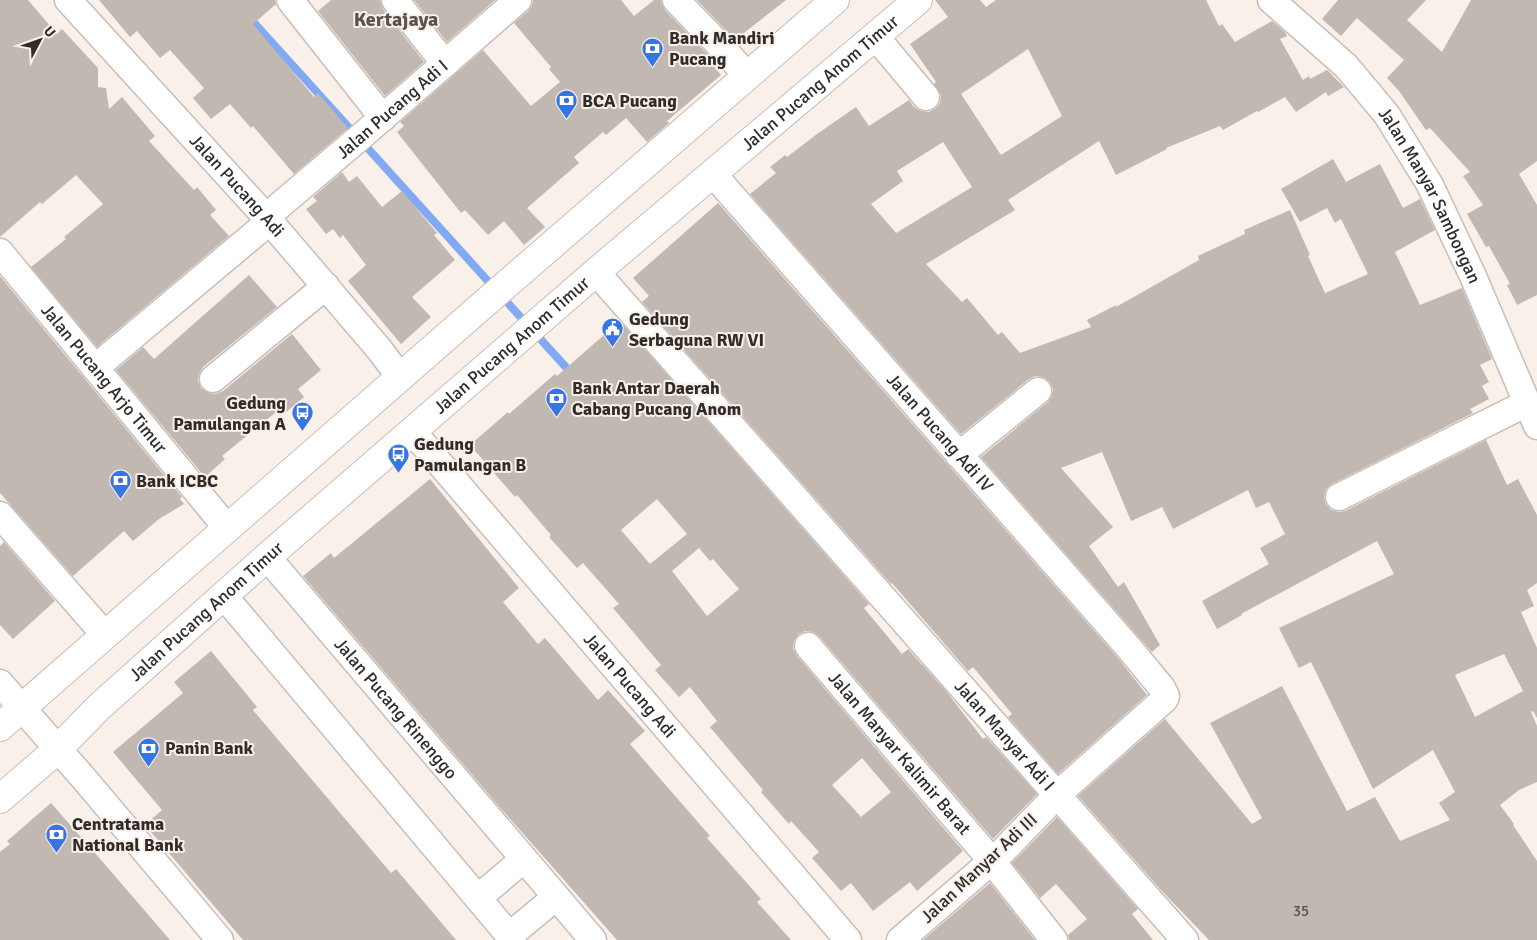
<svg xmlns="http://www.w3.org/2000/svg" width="1537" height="940" viewBox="0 0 1537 940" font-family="Signika,sans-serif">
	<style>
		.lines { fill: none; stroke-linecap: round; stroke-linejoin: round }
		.stream { stroke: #81aaf2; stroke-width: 8 }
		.building { fill: #c1b8b2; fill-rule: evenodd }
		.minor-casing { stroke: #c8beb9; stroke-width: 29 }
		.major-casing { stroke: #c8beb9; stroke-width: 30 }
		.minor { stroke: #fff; stroke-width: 26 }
		.major { stroke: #fff; stroke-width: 28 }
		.labels { text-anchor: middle; stroke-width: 4; stroke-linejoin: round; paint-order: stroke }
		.number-label { font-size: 15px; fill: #544f4c }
		.poi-label { font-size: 18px; font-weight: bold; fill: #302c2a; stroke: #faf0ea; text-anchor: start }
		.street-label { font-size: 18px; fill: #302c2a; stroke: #faf0ea }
		.quarter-label { font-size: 20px; font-weight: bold; fill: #5a524d; stroke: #faf0ea }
	</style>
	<rect width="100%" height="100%" fill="#faf0ea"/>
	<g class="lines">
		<path class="stream" d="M248 16 573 375"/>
	</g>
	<path class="building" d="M0 0H28L57 34 62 29 98 68V87L106 88 109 109 122 97 155 136 149 141 194 190 197 187 216 210 210 215 229 236 97 347 31 267 66 239 64 237 103 204 76 175 42 204 40 202 0 237Z
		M99 0H275L276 4 253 24 314 97 318 93 348 128 294 174 253 126 251 128 230 104 211 119 193 98 204 88 170 50 160 58 137 31 130 37Z
		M331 0H380L383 9 424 62 385 96 318 11Z
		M414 0H495L447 42Z
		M533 0H621L634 16 654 0H661L662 4 665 10 712 59 709 61 721 75 667 121 669 123 647 142 626 118 606 135 603 132 574 157 579 163 527 208 545 227 524 245 504 221 488 235 465 210 461 213 397 132 404 126 400 122 483 50 531 106 560 82 549 69 551 67 514 23 528 11 532 5Z
		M697 0H786L735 40Z
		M935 0H980L986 7 996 0H1206L1219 26 1222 24 1235 42 1272 21 1285 32 1287 36 1280 39 1303 80 1309 76 1310 79 1327 70 1344 87 1328 96 1326 92 1296 112 1285 97 1258 112 1257 111 1223 130 1220 126 1166 148 1167 149 1116 175 1099 141 1008 200 1015 210 926 264 962 302 967 298 998 335 1002 332 1020 353 1091 327 1087 320 1116 305V307L1199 260 1198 256 1245 234 1244 230 1290 210 1310 255 1308 256 1325 293 1368 274 1341 219 1335 223 1327 208 1300 222 1281 189 1333 159 1346 182 1380 164 1403 208 1420 199 1435 230 1395 252 1420 305 1462 288 1492 359 1480 365 1489 382 1482 386 1489 399 1470 409 1473 413 1332 484 1326 489 1324 497 1326 504 1331 510 1339 512 1345 511 1486 440 1507 485 1518 479 1537 515V583L1527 590 1534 606 1521 612 1537 648V718L1533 711 1531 712 1537 726V782L1519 790 1500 805 1514 824 1513 825 1537 861V940H1209L1161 890 1078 796 1165 719 1252 824 1262 818 1210 723 1282 686 1347 811 1375 797 1400 841 1450 820 1439 803 1455 792 1433 750 1373 789 1311 662 1299 668 1279 628 1394 574 1377 541 1241 614 1242 615 1217 629 1202 601 1269 564 1260 548 1285 534 1269 502 1256 508 1248 490 1173 529 1162 507 1131 521 1102 452 1061 468 1113 527 1089 546 1118 587 1124 582 1160 645 1152 652 981 457 1048 402 1052 396 1053 389 1049 381 1043 377 1035 376 1029 379 961 434 750 194 776 173 770 167 785 155 787 157 817 134 856 107 869 126 909 100 914 107 921 111 929 112 936 108 940 103 941 95 934 84 936 82 910 44 948 17ZM1028 49 1062 116 1001 155 961 94ZM943 142 972 187 896 233 871 204 903 181 897 171ZM1504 654 1523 691 1475 717 1455 675Z
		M1338 0H1426L1407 20 1442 52 1471 0H1537V161L1519 174 1537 205V295L1517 305 1507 285 1510 284 1489 246 1486 247 1467 214 1483 205 1463 176 1470 172 1430 128 1426 130 1399 91 1387 78 1404 60 1357 18 1341 36 1322 19Z
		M342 172 349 182 357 176 382 207 402 191 437 233 434 235 455 260 412 297 431 317 401 344 348 281 366 265 343 235 340 238 333 229 326 234 306 209 317 201 313 197Z
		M718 203 1118 658 1147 695 1058 774 1008 717 1012 714 973 667 968 671 892 583 891 584 642 302 649 296 633 278Z
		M249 275 277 307 203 367 199 374 198 381 201 388 208 393 216 394 223 391 292 334 321 370 298 389 304 397 285 413 281 408 222 456 225 459 205 477 116 370 143 347 154 359Z
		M0 276 182 497 180 499 184 504 159 519 133 541 124 531 73 576 0 493Z
		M620 321 869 604 864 608 902 654 908 649 946 691 983 739 986 737 1037 794 993 839 819 636 813 632 805 631 799 634 794 641 793 649 797 656 963 851 917 891 910 882 873 911 851 883 841 891 812 858 819 852 791 821 789 824 761 792 763 790 710 727 717 721 690 687 679 697 655 670 661 665 613 608 619 604 583 563 577 568 549 537 551 535 517 495 515 497 470 445 508 412 509 414 555 374 557 376ZM657 499 687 534 650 564 621 530ZM699 548 710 561 713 559 739 589 707 616 672 571ZM862 758 891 792 861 817 832 785Z
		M430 479 519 588 503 602 538 644 545 638 598 700 608 690 645 731 630 744 710 836 707 838 761 899 757 902 791 940H617L497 804 303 576 331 553 334 558Z
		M4 542 55 601 13 639 0 625V546Z
		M211 651 257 707 253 710 363 840 391 873 396 869 456 940H243L145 825 162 810 113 752 183 693 174 682Z
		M51 803 108 868 170 940H0V852L10 844 7 841Z
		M1057 817 1138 909 1132 914 1153 940H1069L1068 935 1087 919 1056 884 1040 898 1012 863Z
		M990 883 1035 940H923Z"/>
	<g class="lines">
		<defs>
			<g id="minor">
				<path id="s1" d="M68 0 266 217 379 349 400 377"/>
				<path d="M290 0 383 118"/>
				<path d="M395 0 445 64"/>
				<path d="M676 0 727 53 747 76"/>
				<path id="s2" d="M1271 0 1346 66 1387 115 1430 185 1472 274 1537 426"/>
				<path d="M875 36 926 97"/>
				<path id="s3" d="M713 174 1129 648 1162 688 1166 696 1165 699 1058 794 1000 854 900 940"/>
				<path id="s4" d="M266 217 365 133 518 0"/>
				<path id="s5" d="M0 252 227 528"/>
				<path id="s6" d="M596 272 1185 940"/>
				<path d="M95 368 270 221"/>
				<path d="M213 379 326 286"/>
				<path id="s7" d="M412 431 848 940"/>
				<path d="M959 455 1038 391"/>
				<path d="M1339 497 1527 403"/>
				<path d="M0 515 105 635"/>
				<path id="s8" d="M267 557 593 940"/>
				<path d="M224 596 513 940"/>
				<path id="s9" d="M808 646 991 860 1054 940"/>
				<path d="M0 683 86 781 220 940"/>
				<path d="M478 898 524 859"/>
				<path d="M509 936 556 897"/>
			</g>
			<g id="major">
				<path d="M0 727 493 296 835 0"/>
				<path id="s10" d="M0 799 58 749 99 707 267 557 596 272 918 0"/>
			</g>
		</defs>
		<use href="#minor" class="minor-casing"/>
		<use href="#major" class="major-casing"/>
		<use href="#minor" class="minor"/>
		<use href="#major" class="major"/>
	</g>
	<defs>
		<symbol id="bank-pin" viewBox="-11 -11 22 30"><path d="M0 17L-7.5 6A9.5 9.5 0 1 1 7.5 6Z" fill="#3775e3" stroke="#faf0ea"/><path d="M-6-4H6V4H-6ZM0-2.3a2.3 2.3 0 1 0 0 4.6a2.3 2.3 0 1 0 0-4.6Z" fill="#fff"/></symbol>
		<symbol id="civic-pin" viewBox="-11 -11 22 30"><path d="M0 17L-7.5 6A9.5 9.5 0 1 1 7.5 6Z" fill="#3775e3" stroke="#faf0ea"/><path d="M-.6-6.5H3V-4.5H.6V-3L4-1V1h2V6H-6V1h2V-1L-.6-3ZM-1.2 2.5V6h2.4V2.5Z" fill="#fff"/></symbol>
		<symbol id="bus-pin" viewBox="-11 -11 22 30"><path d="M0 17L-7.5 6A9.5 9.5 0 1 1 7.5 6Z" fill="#3775e3" stroke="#faf0ea"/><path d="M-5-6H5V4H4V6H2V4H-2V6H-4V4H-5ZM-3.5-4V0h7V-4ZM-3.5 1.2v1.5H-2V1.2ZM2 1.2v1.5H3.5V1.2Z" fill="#fff"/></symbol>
	</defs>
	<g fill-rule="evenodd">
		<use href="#bank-pin" x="640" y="36" width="25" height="34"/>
		<use href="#bank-pin" x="554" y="88" width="25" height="34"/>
		<use href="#civic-pin" x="600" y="316" width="25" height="34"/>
		<use href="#bank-pin" x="544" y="386" width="25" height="34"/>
		<use href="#bus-pin" x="290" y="400" width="25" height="34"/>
		<use href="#bus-pin" x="386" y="442" width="25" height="34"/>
		<use href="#bank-pin" x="108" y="468" width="25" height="34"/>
		<use href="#bank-pin" x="136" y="736" width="25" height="34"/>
		<use href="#bank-pin" x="44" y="822" width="25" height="34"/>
	</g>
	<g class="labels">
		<g class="number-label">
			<text x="1301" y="916">35</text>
		</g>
		<g class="poi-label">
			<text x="669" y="44">Bank Mandiri<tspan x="669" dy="21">Pucang</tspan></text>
			<text x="582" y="107">BCA Pucang</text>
			<text x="629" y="325">Gedung<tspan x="629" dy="21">Serbaguna RW VI</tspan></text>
			<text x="572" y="394">Bank Antar Daerah<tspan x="572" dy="21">Cabang Pucang Anom</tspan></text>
			<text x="286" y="409" text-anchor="end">Gedung<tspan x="286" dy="21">Pamulangan A</tspan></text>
			<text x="414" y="450">Gedung<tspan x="414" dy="21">Pamulangan B</tspan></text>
			<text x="136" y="487">Bank ICBC</text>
			<text x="165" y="754">Panin Bank</text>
			<text x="72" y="830">Centratama<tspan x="72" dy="21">National Bank</tspan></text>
		</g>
		<g class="street-label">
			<text dy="6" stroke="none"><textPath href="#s10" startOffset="1089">Jalan Pucang Anom Timur</textPath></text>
			<text dy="6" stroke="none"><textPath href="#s4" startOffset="166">Jalan Pucang Adi I</textPath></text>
			<text dy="6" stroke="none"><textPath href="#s1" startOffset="251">Jalan Pucang Adi</textPath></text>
			<text dy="6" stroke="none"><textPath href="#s2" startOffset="255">Jalan Manyar Sambongan</textPath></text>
			<text dy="6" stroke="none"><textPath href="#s10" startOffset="684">Jalan Pucang Anom Timur</textPath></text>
			<text dy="6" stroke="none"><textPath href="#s5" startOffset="164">Jalan Pucang Arjo Timur</textPath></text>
			<text dy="6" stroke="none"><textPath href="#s3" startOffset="344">Jalan Pucang Adi IV</textPath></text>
			<text dy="6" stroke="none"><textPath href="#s10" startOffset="279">Jalan Pucang Anom Timur</textPath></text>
			<text dy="6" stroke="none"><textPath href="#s7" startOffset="335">Jalan Pucang Adi</textPath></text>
			<text dy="6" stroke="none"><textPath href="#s8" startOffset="199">Jalan Pucang Rinenggo</textPath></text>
			<text dy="6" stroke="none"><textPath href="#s6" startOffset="618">Jalan Manyar Adi I</textPath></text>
			<text dy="6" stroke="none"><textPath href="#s9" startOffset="141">Jalan Manyar Kalimir Barat</textPath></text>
			<text transform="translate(979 868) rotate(-43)" y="6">Jalan Manyar Adi III</text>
		</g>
		<g class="quarter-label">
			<text x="396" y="26">Kertajaya</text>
		</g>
	</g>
	<g transform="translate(40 40) rotate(49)" stroke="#faf0ea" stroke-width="4" paint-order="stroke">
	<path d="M0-4L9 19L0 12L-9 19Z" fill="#302c2a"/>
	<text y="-8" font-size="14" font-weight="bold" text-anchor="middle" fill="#302c2a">U</text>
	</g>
</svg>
